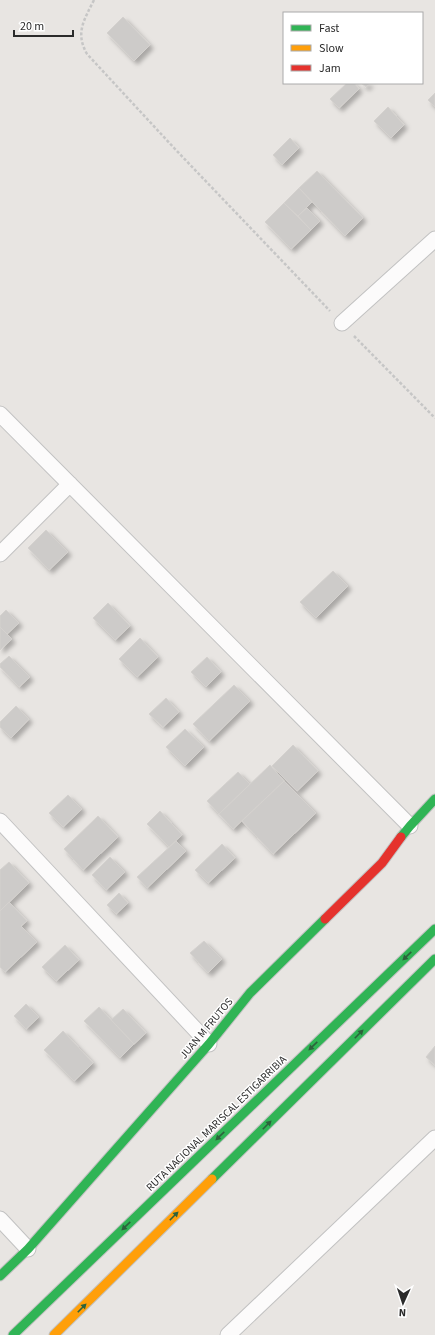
<svg xmlns="http://www.w3.org/2000/svg" width="435" height="1335" viewBox="0 0 435 1335" font-family="'Source Sans 3',sans-serif">
	<style>
		.building { fill: #cdcbc9; stroke: #d4d1ce; filter: url(#shadow) }
		.lines { fill: none; stroke-linecap: round; stroke-linejoin: round }
		.street-casing { stroke: #c2c2c2; stroke-width: 17 }
		.fast-casing { stroke: #c2c2c2; stroke-width: 11 }
		.slow-casing { stroke: #c2c2c2; stroke-width: 11 }
		.jam-casing { stroke: #c2c2c2; stroke-width: 11 }
		.path { stroke: #c6c6c6; stroke-width: 2.5; stroke-dasharray: 3 2; stroke-linecap: butt }
		.street { stroke: #fcfbfb; stroke-width: 15 }
		.fast { stroke: #30b455; stroke-width: 9 }
		.slow { stroke: #ff9f0a; stroke-width: 9 }
		.jam { stroke: #e5322d; stroke-width: 9 }
		.oneway { fill: #2d623c }
		.labels { text-anchor: middle; stroke-width: 3; stroke-linejoin: round; paint-order: stroke }
		.street-label { font-size: 11px; fill: #2b2b2b; stroke: #fff }
	</style>
	<defs>
		<filter id="shadow"><feDropShadow dx="3.5" dy="3.5" stdDeviation="2" flood-color="#0004"/></filter>
	</defs>
	<rect width="100%" height="100%" fill="#e8e5e2"/>
	<path class="building" d="M123 17 150 45 134 61 107 33Z
		M347 83H354L359 89 339 108 330 99Z
		M361 83H370L366 87Z
		M435 93V107L428 100Z
		M388 107 404 125 391 138 374 121Z
		M290 138 299 148 282 165 273 155Z
		M317 171 363 218 345 236 299 188Z
		M299 188 312 202 298 216 284 203Z
		M284 203 311 230 291 249 265 222Z
		M307 208 320 221 311 230 298 216Z
		M46 530 68 552 49 570 28 548Z
		M333 571 348 586 316 618 300 602Z
		M108 603 130 626 115 640 93 618Z
		M6 610 19 623 7 634 0 627V616Z
		M0 627 12 639 0 650Z
		M140 638 158 657 137 677 119 659Z
		M9 656 30 677 19 687 0 667V664Z
		M207 657 221 672 206 687 191 672Z
		M234 685 250 701 209 741 193 724Z
		M166 698 179 712 163 727 149 714Z
		M16 706 29 719 11 738 0 727V722Z
		M185 729 204 747 185 766 166 747Z
		M293 745 318 771 297 791 272 766Z
		M270 765 284 781 233 829 219 814Z
		M238 772 250 784 219 814 207 801Z
		M284 781 316 813 273 854 242 821Z
		M68 795 82 809 63 827 49 813Z
		M160 811 182 835 169 847 147 824Z
		M98 816 118 837 83 870 64 849Z
		M176 841 186 851 147 888 137 877Z
		M222 844 235 858 208 883 195 870Z
		M110 857 125 872 106 890 92 875Z
		M9 862 29 883 0 911V870Z
		M119 893 128 903 116 914 107 905Z
		M9 902 27 921 21 926 37 942 5 972 0 967V911Z
		M204 941 222 959 208 973 190 953Z
		M65 945 79 960 56 981 42 967Z
		M26 1004 39 1017 26 1029 14 1016Z
		M99 1007 134 1044 120 1058 84 1021Z
		M123 1009 146 1033 134 1044 111 1020Z
		M63 1031 93 1063 74 1081 44 1050Z
		M435 1046V1065L426 1057Z"/>
	<g class="lines">
		<defs>
			<path id="street" d="M342 323 435 239
				M0 414 410 826
				M0 554 70 484
				M0 821 209 1044
				M0 1219 28 1249
				M228 1335 435 1138"/>
			<path id="fast" d="M401 837 410 826 435 799
				M212 1179 435 959
				M0 1276 28 1249 209 1044 250 993 325 919
				M13 1335 435 929"/>
			<path id="slow" d="M54 1335 212 1179"/>
			<path id="jam" d="M325 919 382 863 401 837"/>
		</defs>
		<use href="#street" class="street-casing"/>
		<use href="#fast" class="fast-casing"/>
		<use href="#slow" class="slow-casing"/>
		<use href="#jam" class="jam-casing"/>
		<path class="path" d="M94 0C84 20 75 33 87 54L175 149 330 311
			M354 336 435 418"/>
		<use href="#street" class="street"/>
		<use href="#fast" class="fast"/>
		<use href="#slow" class="slow"/>
		<use href="#jam" class="jam"/>
	</g>
	<defs><path id="oneway-solid" d="M-6-.8H1V-3.2L6.5 0L1 3.2V.8H-6Z"/></defs>
	<g class="oneway">
		<use href="#oneway-solid" transform="translate(407 956) rotate(136)"/>
		<use href="#oneway-solid" transform="translate(359 1034) rotate(-45)"/>
		<use href="#oneway-solid" transform="translate(313 1046) rotate(136)"/>
		<use href="#oneway-solid" transform="translate(267 1125) rotate(-45)"/>
		<use href="#oneway-solid" transform="translate(220 1136) rotate(136)"/>
		<use href="#oneway-solid" transform="translate(174 1216) rotate(-45)"/>
		<use href="#oneway-solid" transform="translate(126 1226) rotate(136)"/>
		<use href="#oneway-solid" transform="translate(82 1308) rotate(-45)"/>
	</g>
	<g class="labels">
		<g class="street-label">
			<text transform="translate(206 1028) rotate(-50)" y="4">JUAN M FRUTOS</text>
			<text transform="translate(216 1123) rotate(-44)" y="4">RUTA NACIONAL MARISCAL ESTIGARRIBIA</text>
		</g>
	</g>
	<rect x="283" y="12" width="140" height="72" fill="#ffffff" stroke="#aaaaaa"/>
	<rect x="291" y="25" width="20" height="6" fill="#30b455" stroke="#aaaaaa"/>
	<text x="319" y="32" font-size="12" fill="#2b2b2b">Fast</text>
	<rect x="291" y="45" width="20" height="6" fill="#ff9f0a" stroke="#aaaaaa"/>
	<text x="319" y="52" font-size="12" fill="#2b2b2b">Slow</text>
	<rect x="291" y="65" width="20" height="6" fill="#e5322d" stroke="#aaaaaa"/>
	<text x="319" y="72" font-size="12" fill="#2b2b2b">Jam</text>
	<g transform="translate(403 1303) rotate(183)" stroke="#ffffff" stroke-width="3" paint-order="stroke">
	<path d="M0-3L7 15L0 10L-7 15Z" fill="#2b2b2b"/>
	<text y="-6" font-size="11" font-weight="bold" text-anchor="middle" fill="#2b2b2b">N</text>
	</g>
	<path d="M14 30v6h59v-6" fill="none" stroke="#2b2b2b" stroke-width="2"/>
	<text x="20" y="30" font-size="12" fill="#2b2b2b" stroke="#ffffff" stroke-width="3" paint-order="stroke">20 m</text>
</svg>
